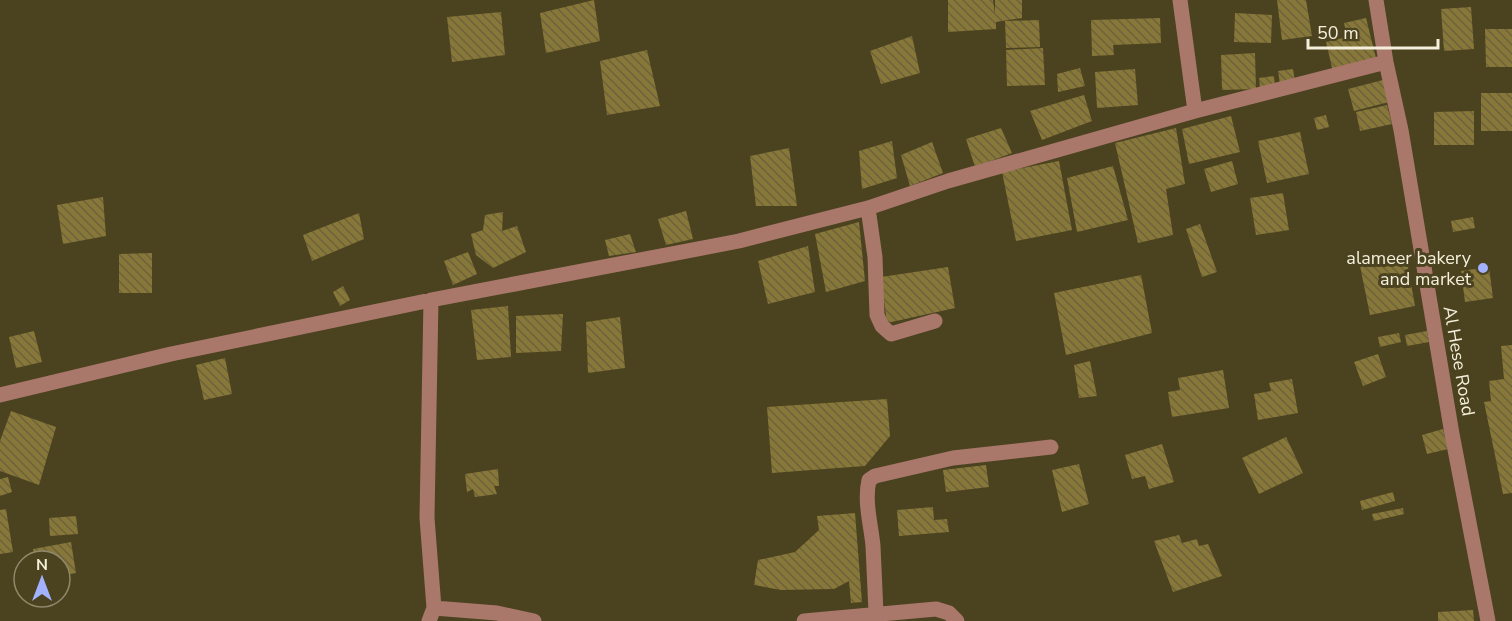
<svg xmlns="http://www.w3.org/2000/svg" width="1512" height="621" viewBox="0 0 1512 621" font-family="'Nunito Sans',sans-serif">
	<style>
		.building { fill: url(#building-back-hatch) }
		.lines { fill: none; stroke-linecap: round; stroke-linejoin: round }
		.minor { stroke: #a9786b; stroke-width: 15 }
		.poi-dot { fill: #a3b2fd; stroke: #4b421f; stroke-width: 2 }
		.labels { text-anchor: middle; stroke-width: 6; stroke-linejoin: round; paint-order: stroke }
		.poi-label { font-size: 18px; fill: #f5f0dc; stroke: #4b421f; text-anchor: end }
		.street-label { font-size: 18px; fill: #f5f0dc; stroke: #4b421f }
	</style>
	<defs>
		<pattern id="building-back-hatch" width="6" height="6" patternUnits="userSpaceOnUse" patternTransform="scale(1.5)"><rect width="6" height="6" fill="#877738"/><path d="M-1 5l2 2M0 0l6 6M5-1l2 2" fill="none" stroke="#6c623c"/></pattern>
	</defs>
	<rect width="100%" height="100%" fill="#4b421f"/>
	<path class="building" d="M594 0 600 41 546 53 540 13Z
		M948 0H993L995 14V0H1022V18L996 22V29L948 32Z
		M1277 0H1306L1312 36 1282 40Z
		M1471 7 1474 49 1444 51 1441 9Z
		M501 12 505 55 452 62 447 17Z
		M1235 13 1272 15 1271 43 1234 42Z
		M1160 18 1161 43 1113 45 1114 55 1092 56 1091 20Z
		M1366 18 1377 62 1333 72 1326 42 1347 37 1344 23Z
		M1039 20 1040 47 1006 48 1005 21Z
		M1485 29H1512V67H1486Z
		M912 36 920 73 881 84 870 51Z
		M1043 48 1045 85 1007 86 1006 50Z
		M647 50 660 106 607 115 600 61Z
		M1255 53 1256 89 1222 90 1221 55Z
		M1080 68 1085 86 1058 92 1057 74Z
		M1135 69 1138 105 1097 108 1095 72Z
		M1293 69 1295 82 1280 84 1278 71Z
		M1274 76 1275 87 1260 88 1259 78Z
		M1383 80 1389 102 1354 111 1348 89Z
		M1481 93H1512V131H1481Z
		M1084 95 1092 121 1042 140 1030 111Z
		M1387 105 1392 124 1360 131 1356 112Z
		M1474 111V145H1434V112Z
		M1326 115 1329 127 1317 130 1314 118Z
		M1231 116 1240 152 1189 164 1182 129Z
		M1001 128 1012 153 975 167 966 139Z
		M1176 128 1185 184 1166 189 1173 235 1138 243 1115 143Z
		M1300 132 1309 174 1267 183 1258 141Z
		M892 141 897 178 862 189 859 151Z
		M932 142 943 173 910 186 901 155Z
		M789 148 797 206H756L750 156Z
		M1059 161 1072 230 1016 241 1002 172Z
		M1232 161 1238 184 1211 192 1204 169Z
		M1113 166 1128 220 1077 232 1067 178Z
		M1283 193 1289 230 1256 235 1250 198Z
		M103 197 106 236 63 244 57 205Z
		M686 211 693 239 666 245 658 219Z
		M503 212 502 231 517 226 526 252 493 268 476 255 471 234 483 230 485 215Z
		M359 213 364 239 312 261 303 235Z
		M1473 217 1475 228 1453 232 1451 221Z
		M859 222 865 281 826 292 815 234Z
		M1200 224 1217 272 1202 277 1186 229Z
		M630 234 636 252 609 256 605 240Z
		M808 246 815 292 768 304 758 261Z
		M468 252 477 274 453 285 444 261Z
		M152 253V293H119V254Z
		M1406 256 1415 306 1370 315 1360 266Z
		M948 267 955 308 887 323 881 277Z
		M1489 267 1493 298 1465 302 1461 271Z
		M1141 275 1152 333 1066 355 1054 293Z
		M343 286 350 300 340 306 333 292Z
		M508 306 511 357 477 360 471 310Z
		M563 314 561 351 516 353V316Z
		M620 317 625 368 588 373 586 322Z
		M34 331 42 362 16 368 9 337Z
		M1427 331 1429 342 1407 346 1405 335Z
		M1399 333 1401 342 1380 347 1378 337Z
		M1512 345V493L1503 494 1484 402 1491 401 1489 381 1504 379 1501 346Z
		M1378 354 1386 377 1363 386 1354 362Z
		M225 358 232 394 204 400 196 365Z
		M1090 361 1097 396 1079 398 1074 365Z
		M1223 370 1229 408 1172 417 1168 392 1180 390 1178 378Z
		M1292 379 1298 413 1258 420 1254 394 1271 391 1269 383Z
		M887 399 890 436 865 466 772 473 767 407Z
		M11 411 56 427 39 485 0 471V441Z
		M1443 429 1448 449 1427 454 1422 435Z
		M1286 437 1303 473 1259 494 1242 458Z
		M1162 444 1174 482 1149 489 1145 476 1132 479 1125 455Z
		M1079 464 1089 504 1062 512 1052 470Z
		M986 465 989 487 946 492 943 470Z
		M498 469 499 486H494L497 494 475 497 473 489 467 492 465 474Z
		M8 477 12 492 0 496V479Z
		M1393 492 1395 501 1362 510 1360 501Z
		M933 507 934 520 947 519 949 532 899 536 897 510Z
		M1403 508 1404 514 1374 521 1372 514Z
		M6 509 13 552 0 554V510Z
		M855 513 862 602 851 603 849 581 834 589 781 590 754 585 758 560 795 552 819 530 817 516Z
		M76 516 78 534 50 536 49 518Z
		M1179 535 1182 543 1197 539 1199 546 1208 544 1222 576 1173 592 1154 541Z
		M71 542 76 573 60 576V561H35L33 549Z
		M1473 610 1474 621H1438V612Z"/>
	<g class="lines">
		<path class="minor" d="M1180 0 1195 111
			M1376 0 1386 62 1401 130 1452 434 1488 621
			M868 208 875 257 877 315 882 326 891 334 935 321
			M0 395 171 354 431 300 739 241 868 208 948 181 1195 111 1386 62
			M434 608 497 613 534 621
			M876 613C875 591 874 569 873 546 871 524 864 502 869 480L875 476 953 458 1051 447
			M429 621 434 608 427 518 431 300
			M804 621 936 609 949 613 957 621"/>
	</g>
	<circle class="poi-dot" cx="1483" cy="268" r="6"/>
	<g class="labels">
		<g class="poi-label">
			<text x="1471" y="264">alameer bakery<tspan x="1471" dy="21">and market</tspan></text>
		</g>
		<g class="street-label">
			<text transform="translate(1459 361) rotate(80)" y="6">Al Hese Road</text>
		</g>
	</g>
	<g transform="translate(42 579)"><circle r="28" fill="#4b421f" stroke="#8f886b" stroke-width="1.5"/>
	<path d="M0-4.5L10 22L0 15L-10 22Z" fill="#a3b2fd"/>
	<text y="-9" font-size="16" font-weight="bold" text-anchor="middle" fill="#f5f0dc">N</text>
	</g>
	<path d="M1308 39v9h130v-9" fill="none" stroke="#f5f0dc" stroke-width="3"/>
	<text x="1317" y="39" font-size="18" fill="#f5f0dc" stroke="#4b421f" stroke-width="4.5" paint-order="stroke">50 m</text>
</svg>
